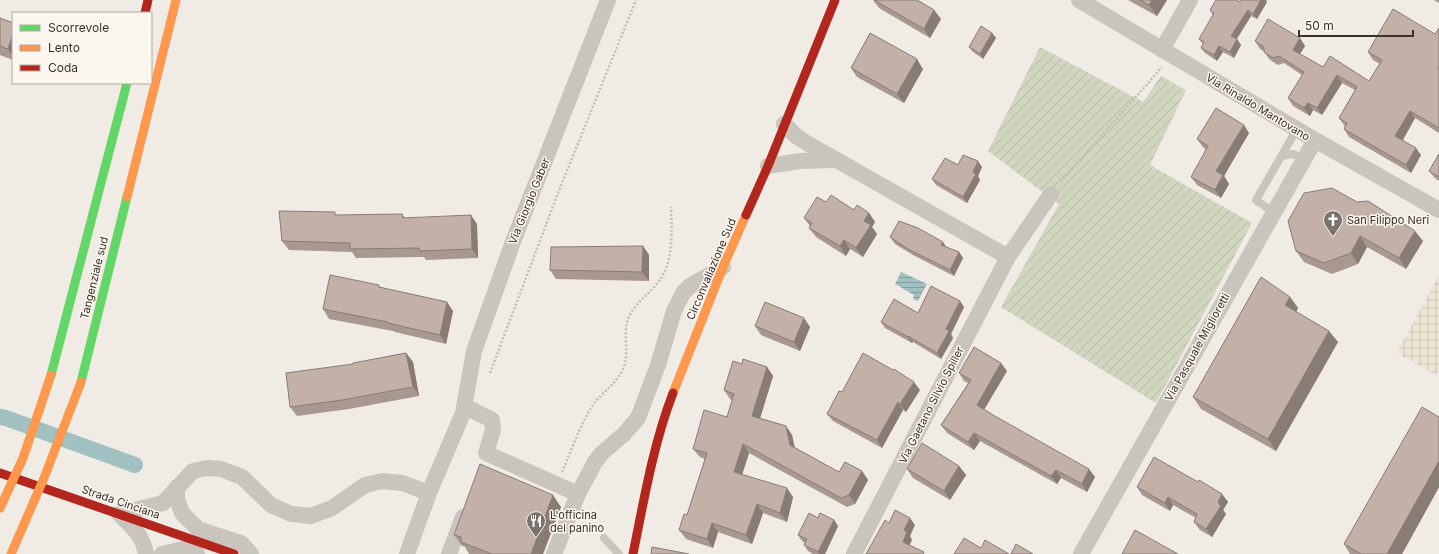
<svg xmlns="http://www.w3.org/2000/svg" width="1439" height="554" viewBox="0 0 1439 554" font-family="Inter,sans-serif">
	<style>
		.garden { fill: url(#garden-furrows) }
		.plaza { fill: url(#plaza-grid) }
		.water { fill: url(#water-rules) }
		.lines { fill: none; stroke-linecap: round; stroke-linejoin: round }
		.canal { stroke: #a1c0c1; stroke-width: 16 }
		.path { stroke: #c2bcb6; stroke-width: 2.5; stroke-dasharray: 2 2; stroke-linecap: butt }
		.lane { stroke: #c9c4be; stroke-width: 8 }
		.street { stroke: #c9c4be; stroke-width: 16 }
		.fast { stroke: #63d668; stroke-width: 9 }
		.slow { stroke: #ff974d; stroke-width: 9 }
		.jam { stroke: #b3261e; stroke-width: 9 }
		.slow-bridge { stroke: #ff974d; stroke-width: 9 }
		.wall { fill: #a89890 }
		.shaded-wall { fill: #887c75 }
		.building { fill: #c3b1a7; stroke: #887c75 }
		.labels { text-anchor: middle; stroke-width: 3; stroke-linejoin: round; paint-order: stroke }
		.street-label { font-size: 11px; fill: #3b312b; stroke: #fbf6ee }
		.poi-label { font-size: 11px; fill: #3b312b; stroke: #fbf6ee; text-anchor: start }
	</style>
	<defs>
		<pattern id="garden-furrows" width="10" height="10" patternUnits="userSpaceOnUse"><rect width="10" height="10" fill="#d0d6bf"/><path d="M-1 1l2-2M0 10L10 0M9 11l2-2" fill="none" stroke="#b4b8a4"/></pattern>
		<pattern id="plaza-grid" width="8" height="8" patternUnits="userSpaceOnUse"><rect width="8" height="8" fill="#eee4d5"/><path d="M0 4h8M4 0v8" fill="none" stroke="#cdc4b7"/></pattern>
		<pattern id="water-rules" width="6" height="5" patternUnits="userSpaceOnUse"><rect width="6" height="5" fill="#a1c0c1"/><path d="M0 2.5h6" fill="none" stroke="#849d9d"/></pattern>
	</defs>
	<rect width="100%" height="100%" fill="#f0ebe5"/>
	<path class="garden" d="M1040 47 1143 102 1161 76 1186 90 1150 165 1252 223 1156 403 1001 307 1059 204 988 151Z"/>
	<path class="plaza" d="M1439 275V370L1436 375 1397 353Z"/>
	<path class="water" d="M901 272 927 284 918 301 913 299 914 295 895 284Z"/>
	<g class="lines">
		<path class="canal" d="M0 417 6 418 135 465"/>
		<path class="path" d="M1061 182 1162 67
			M490 373 558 193 636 0
			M562 472C571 451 579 428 591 408 600 393 616 385 623 369 631 351 620 330 631 313 638 301 651 292 659 281 674 261 672 231 671 207"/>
		<path class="lane" d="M1281 157 1286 155 1294 154 1298 157 1301 165
			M1273 212 1256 200 1297 129
			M604 538 619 554"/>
		<path class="street" d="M1079 0 1315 140 1439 210
			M1162 50 1190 0
			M784 124 796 136 810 145 1008 257
			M768 166 800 161 834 160
			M464 406 492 420 493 430 486 453 578 494
			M177 487V499L182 513 198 529 241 543 251 554
			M119 514 163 503 193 471 207 468 221 469 242 477 271 505 291 514 311 516 332 508 365 485 383 481 402 483 429 493
			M121 516C134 529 143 536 146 554
			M162 554 183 549 197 554
			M407 554 429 493 463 413 474 351 514 239 608 0
			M449 554 463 517
			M554 554 578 494 595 462 602 453 624 434 638 418 658 365 674 311 683 293 690 286 723 267
			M854 554 1008 257 1051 194
			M1081 554 1315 140"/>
		<path class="fast" d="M51 375 127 83
			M81 382 127 197"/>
		<path class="slow" d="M127 197 176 0
			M673 393 723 267 746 215"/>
		<path class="jam" d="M145 13 148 0
			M746 215 768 166 835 0
			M0 473 234 554
			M633 554C644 500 653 445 673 393"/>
		<path class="slow-bridge" d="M0 508 23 458 51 375
			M11 554 44 478 81 382"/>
	</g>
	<path class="wall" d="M873 0H917L934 10 941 19 930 38 879 8Z
		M1128 0H1167L1157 16Z
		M1434 0H1439V3Z
		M1240 2H1267L1257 19 1251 16 1237 39 1241 45 1234 58 1223 52 1217 61 1205 53 1201 48 1203 44 1199 39 1213 15 1210 10Z
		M0 18 13 23V60L0 55Z
		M1439 28V133L1415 118 1403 140 1421 155 1411 173 1349 137 1344 129 1345 126 1344 125 1339 118 1355 90 1342 83 1322 115 1313 110 1310 116 1293 106 1288 98 1302 75 1284 63 1278 65 1269 59 1264 51 1260 49 1255 41 1305 46 1300 54 1323 67 1369 81 1380 64 1373 60 1368 52 1435 34Z
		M992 33 996 38 983 59 973 52 969 47Z
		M851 68 923 69 904 103 857 77Z
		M1249 133 1224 176 1229 184 1221 198 1197 185 1191 177 1206 150 1203 147 1197 139Z
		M1439 154V181L1435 178 1429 171Z
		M958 165 982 167 978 176 980 180 967 203 936 185 932 179Z
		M826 202 869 213 875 222 872 227 877 234 863 257 850 249 846 256 816 237 809 228 810 226 804 218Z
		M402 214 405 218 477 224 478 258 426 260 424 257 356 258 352 252 289 250 282 241 337 215Z
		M1288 221 1423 241 1406 269 1367 247 1358 264 1332 274 1304 262 1296 251Z
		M890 237 946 247 959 252 963 258 954 276 913 255 895 244Z
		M643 246 649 255V281L556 279 550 270Z
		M381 287 453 311 446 344 395 332 393 331 329 319 323 309Z
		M1290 297 1298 308 1296 311 1338 342 1276 451 1201 409 1193 397Z
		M964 307 951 334 953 338 941 359 913 342 912 343 885 328 881 322 918 313Z
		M755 326 810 327 800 351 761 335Z
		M406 353 413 362 419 396 349 409 297 416 290 407 353 364Z
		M742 364 767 367 773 376 760 418 786 426 792 435 795 448 839 472 862 471 868 480 855 504 847 507 749 453 742 475 793 497 787 522 763 513 752 544 718 532 713 548 686 539 679 530 687 515 705 459 700 457 693 449 727 417 732 400 730 399 724 390Z
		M1007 371 984 410 1095 477 1087 492 1061 478 1057 484 980 441 974 450 947 433 941 425 968 383 964 381 959 373Z
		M920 390 906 412 903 410 882 448 833 421 827 414 842 392Z
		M1439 417V487L1402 554H1350L1344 544Z
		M959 466 966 475 950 500 913 478 907 469Z
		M1198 482 1222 494 1228 502 1223 510 1226 514 1212 537 1200 530 1194 522 1196 518 1173 505 1170 511 1142 495 1137 487Z
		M561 507 543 554H469L465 547 462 546 454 535Z
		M818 518 834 520 838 526 825 554H813L808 551 804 545 805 543 802 541 798 535Z"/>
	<path class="shaded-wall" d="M1152 0H1167L1157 16 1149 5Z
		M1261 0H1266L1267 2 1257 19 1253 14Z
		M934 10 941 19 930 38 924 29Z
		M1248 10 1251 16 1235 41 1231 36Z
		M992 33 996 38 983 59 980 54Z
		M13 34V57L8 49Z
		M1300 38 1305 46 1298 57 1293 50Z
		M1237 39 1241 45 1234 58 1230 52Z
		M1219 46 1223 52 1217 61 1214 55Z
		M917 59 923 69 904 103 897 94Z
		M1337 75 1342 83 1322 115 1317 108Z
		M1308 103 1313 110 1310 116 1304 108Z
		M1410 111 1415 118 1401 143 1395 136Z
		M1244 125 1249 133 1224 176 1229 184 1221 198 1215 190 1216 171Z
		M1416 148 1421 155 1411 173 1406 165Z
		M978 161 982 167 978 176 980 180 967 203 963 197Z
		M869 213 875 222 872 227 877 234 863 257 856 248 864 221Z
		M471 215 477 224 478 258 472 249Z
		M1415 231 1423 241 1406 269 1399 258Z
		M1360 236 1367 247 1358 264 1351 253Z
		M844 240 850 249 846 256 840 246Z
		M943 242 947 248 941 245Z
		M643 246 649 255V281L642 272Z
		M959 252 963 258 954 276 950 270Z
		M1290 297 1298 308 1294 317 1285 305Z
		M960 301 964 307 951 334 953 338 941 359 937 353 946 329Z
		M447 302 453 311 446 344 440 335Z
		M804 318 810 327 800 351 794 342Z
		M1329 331 1338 342 1276 451 1268 439Z
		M908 336 913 342 912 343 908 337Z
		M406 353 413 362 419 396 413 387Z
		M1001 363 1007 371 982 413 977 405Z
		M767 367 773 376 758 425 752 416Z
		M914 382 920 390 906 412 900 404Z
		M898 402 903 410 882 448 877 440Z
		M786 426 792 435 796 454 790 445Z
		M974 433 980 441 974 450 968 442Z
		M743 444 749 453 740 481 734 472Z
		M1439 461V487L1402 554H1387Z
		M959 466 966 475 950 500 944 491Z
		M1089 469 1095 477 1087 492 1082 484Z
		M1056 470 1061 478 1057 484 1051 476Z
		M862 471 868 480 855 504 849 495Z
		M787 488 793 497 787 522 780 513Z
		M1222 494 1228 502 1223 510 1226 514 1212 537 1206 529 1218 502Z
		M553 495 561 507 543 554H531Z
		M1168 497 1173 505 1170 511 1165 503Z
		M757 504 763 513 752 544 746 535Z
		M910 518 915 525 910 536 912 540 908 549 903 542 904 530Z
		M834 520 838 526 825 554H819L818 552Z
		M712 523 718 532 713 548 707 539Z"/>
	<path class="building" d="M874 0H917L934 10 924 29Z
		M1140 0H1152L1149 5Z
		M1216 0H1237L1240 2 1241 0H1261L1253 14 1248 10 1231 36 1237 39 1230 52 1219 46 1214 55 1201 48 1204 42 1199 39 1214 13 1210 10Z
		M1393 9 1435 34 1439 28V67L1438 69H1439V128L1410 111 1395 136 1416 148 1406 165 1344 129 1347 123 1339 118 1357 87 1337 75 1317 108 1308 103 1304 108 1288 98 1304 72 1279 56 1273 58 1264 52V47L1255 41 1268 19 1300 38 1293 50 1323 67 1330 56 1369 81 1382 60 1368 52Z
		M0 18 13 23V34L8 49 0 46Z
		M981 26 992 33 980 54 969 47Z
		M870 33 917 59 897 94 851 68Z
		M1216 108 1244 125 1216 171 1223 175 1215 190 1191 177 1208 146 1197 139Z
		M1439 154V177L1429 171Z
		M963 155 978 161 973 172 976 174 963 197 932 179 945 158 958 165Z
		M1332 188 1357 202 1368 201 1415 231 1399 258 1360 236 1351 253 1324 263 1296 251 1288 221 1304 193Z
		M831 195 854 210 857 205 869 213 864 221 871 225 856 248 844 240 840 246 809 228 812 223 804 218 817 197 826 202Z
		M279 211 335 212V215L402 214 403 218 471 215 472 249 420 251 419 248 350 249V243L282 241Z
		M899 221 918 228 943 242 941 245 959 252 950 270 908 249 890 237Z
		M643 246 642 272 550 270 551 247Z
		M330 275 379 285V287L447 302 440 335 388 323V322L323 309Z
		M1261 277 1290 297 1285 305 1329 331 1268 439 1193 397Z
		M931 286 960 301 946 329 949 331 937 353 908 336V337L881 322 894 299 918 313Z
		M765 302 804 318 794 342 755 326Z
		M974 347 1001 363 977 405 993 415 1089 469 1082 484 1056 470 1051 476 974 433 968 442 941 425 971 380 959 373Z
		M406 353 413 387 342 400 290 407 286 373 353 364V363Z
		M863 353 893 370 894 369 914 382 900 404 898 402 877 440 827 414 839 391 842 392Z
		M743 359 767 367 752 416 786 426 790 445 839 472 845 462 862 471 849 495 841 498 743 444 734 472 787 488 780 513 757 504 746 535 712 523 707 539 679 530 684 514 687 515 707 453 693 449 704 410 727 417 734 394 724 390 733 361 742 364Z
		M1422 407 1439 417V461L1387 554H1361L1344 544Z
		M922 443 959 466 944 491 907 469Z
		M1154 457 1198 482 1199 480 1222 494 1218 502 1221 506 1206 529 1194 522 1197 514 1168 497 1165 503 1137 487Z
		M480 464 553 495 531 554H492L461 542V537L454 535Z
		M895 510 910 518 904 530 907 532 903 542 924 552 923 554H866L885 520 889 523Z
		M809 513 818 518 820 513 834 520 818 552 804 545 807 539 798 535Z
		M1135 530 1178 554H1122Z
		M964 538 981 548 985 540 1009 554H954Z
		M1016 544 1033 554H1011Z
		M652 547 689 554H651Z"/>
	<defs>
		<symbol id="church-pin" viewBox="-11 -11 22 30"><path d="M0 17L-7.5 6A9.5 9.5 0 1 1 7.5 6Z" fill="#7a726c" stroke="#fbf6ee"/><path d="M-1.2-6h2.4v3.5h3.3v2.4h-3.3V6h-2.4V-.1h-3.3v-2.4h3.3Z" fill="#fff"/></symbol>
		<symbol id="restaurant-pin" viewBox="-11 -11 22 30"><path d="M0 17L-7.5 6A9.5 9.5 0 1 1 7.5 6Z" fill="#7a726c" stroke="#fbf6ee"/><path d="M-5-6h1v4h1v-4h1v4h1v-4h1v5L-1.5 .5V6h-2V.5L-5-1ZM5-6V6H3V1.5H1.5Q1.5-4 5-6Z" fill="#fff"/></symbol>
	</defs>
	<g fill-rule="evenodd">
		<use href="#church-pin" x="1322" y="209" width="22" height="30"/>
		<use href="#restaurant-pin" x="525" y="510" width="22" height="30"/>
	</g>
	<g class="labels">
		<g class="street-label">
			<text transform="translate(1258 107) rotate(31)" y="4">Via Rinaldo Mantovano</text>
			<text transform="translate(529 201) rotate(-68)" y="4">Via Giorgio Gaber</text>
			<text transform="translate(711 269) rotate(-67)" y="4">Circonvallazione Sud</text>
			<text transform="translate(94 278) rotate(-76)" y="4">Tangenziale sud</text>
			<text transform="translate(1197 347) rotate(-61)" y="4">Via Pasquale Miglioretti</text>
			<text transform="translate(931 405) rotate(-63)" y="4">Via Gaetano Silvio Spiller</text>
			<text transform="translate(121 502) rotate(19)" y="4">Strada Cinciana</text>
		</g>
		<g class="poi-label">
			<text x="1347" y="224">San Filippo Neri</text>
			<text x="550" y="519">L'officina<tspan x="550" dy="13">del panino</tspan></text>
		</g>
	</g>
	<rect x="12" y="12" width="140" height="72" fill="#fbf6ee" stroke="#aea7a0"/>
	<rect x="20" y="25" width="20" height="6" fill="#63d668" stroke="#aea7a0"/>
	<text x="48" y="32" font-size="12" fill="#3b312b">Scorrevole</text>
	<rect x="20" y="45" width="20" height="6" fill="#ff974d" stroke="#aea7a0"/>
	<text x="48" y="52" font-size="12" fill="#3b312b">Lento</text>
	<rect x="20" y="65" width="20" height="6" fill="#b3261e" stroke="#aea7a0"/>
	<text x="48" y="72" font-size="12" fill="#3b312b">Coda</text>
	<path d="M1299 30v6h114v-6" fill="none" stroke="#3b312b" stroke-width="2"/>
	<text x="1305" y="30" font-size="12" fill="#3b312b" stroke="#fbf6ee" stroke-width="3" paint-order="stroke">50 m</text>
</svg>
